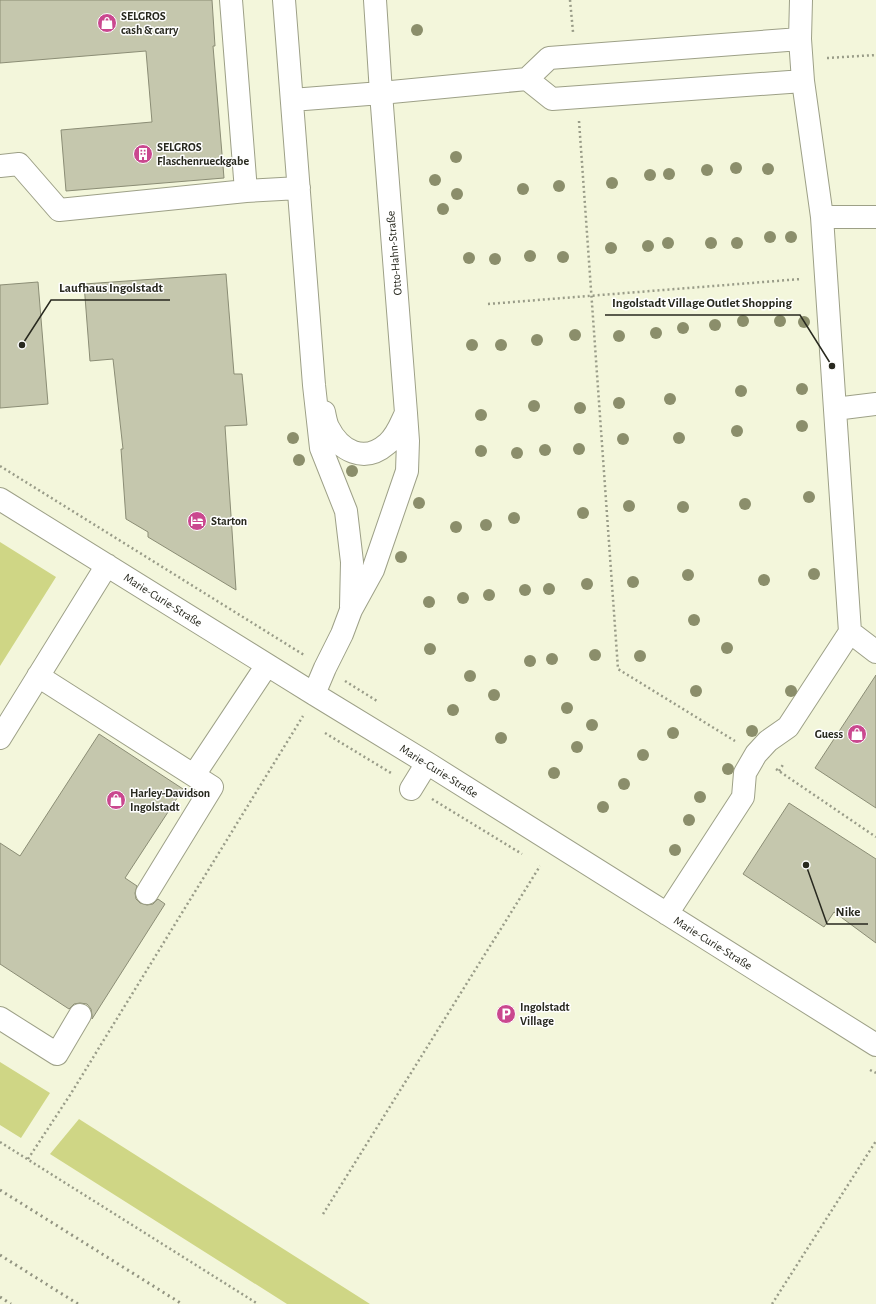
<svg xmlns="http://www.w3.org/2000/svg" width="876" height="1304" viewBox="0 0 876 1304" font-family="'Alegreya Sans',sans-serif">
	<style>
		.green { fill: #cfd685 }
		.building { fill: #c5c7ad; stroke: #8b8d75 }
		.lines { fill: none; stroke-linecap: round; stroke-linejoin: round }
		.minor-casing { stroke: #9da087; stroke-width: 24 }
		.path { stroke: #999c88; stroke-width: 2.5; stroke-dasharray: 2 3; stroke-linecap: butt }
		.minor { stroke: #fff; stroke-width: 22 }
		.rail { stroke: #929481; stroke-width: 3; stroke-dasharray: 2 4; stroke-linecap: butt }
		.tree { fill: #8b8e6b }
		.labels { text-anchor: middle; stroke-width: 3; stroke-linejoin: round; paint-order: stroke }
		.poi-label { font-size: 12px; font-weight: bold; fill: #28291f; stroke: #fff; text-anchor: start }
		.street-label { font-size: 12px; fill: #28291f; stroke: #fff }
		.leader { fill: none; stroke: #28291f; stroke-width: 1.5 }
		.callout-dot { fill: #28291f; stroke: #fff; stroke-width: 1.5 }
		.callout-label { font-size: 13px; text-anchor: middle; font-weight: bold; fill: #28291f; stroke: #fff; stroke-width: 3; stroke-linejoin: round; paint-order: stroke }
	</style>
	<rect width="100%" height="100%" fill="#f3f6db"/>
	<path class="green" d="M0 542 56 577 0 666Z
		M0 1062 50 1093 21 1138 0 1125Z
		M79 1119 370 1304H287L50 1154Z"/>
	<path class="building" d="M0 0H212L215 46H213L224 178 66 191 61 130 152 122 146 51 0 63Z
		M226 274 234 374H242L247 425 225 426 236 590 148 537V532L126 519 121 449H123L113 359 90 361 84 284Z
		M38 282 48 404 0 408V285Z
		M876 675V808L815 768Z
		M99 734 183 789 125 878 137 886 135 893 136 899 140 903 147 905 153 904 158 899 165 904 92 1019V1015L91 1009 87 1004 80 1003 74 1004 69 1009 0 964V843L20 856Z
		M789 803 876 859V943L834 912 824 927 743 874Z"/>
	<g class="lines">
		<defs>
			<path id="minor" d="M231 0 246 191
				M284 0 314 385 321 448 346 511 352 562 351 607
				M527 79 552 99 803 81
				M292 100 381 93 527 79 549 58 800 39
				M0 166 19 164 59 210 246 191 299 188
				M822 217H876
				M835 409 876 404
				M324 412C325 417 326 423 328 427 340 451 364 464 387 444 397 436 401 423 406 413
				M0 499 314 694 427 763 876 1045
				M850 632 876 652
				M38 676 212 787 147 893
				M314 694 325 668 342 634 351 610 373 570 407 471 408 441 406 413 381 93 375 0
				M0 738 107 565
				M194 775 267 665
				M411 789 427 763
				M667 914 743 797 745 773 756 754 768 741 788 727 850 632 822 217 803 81 800 39 801 0
				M0 1018 57 1054 80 1015"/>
		</defs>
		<use href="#minor" class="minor-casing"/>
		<path class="path" d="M570 0 573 32
			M827 58 876 55
			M579 121 618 669 735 741
			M488 304 801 279
			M0 466 304 655
			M345 681 377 701
			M325 733 391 773
			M776 769 876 837
			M779 771 784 763
			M432 799 522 854
			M870 1070 876 1073
			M0 1142 258 1304
			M28 1159 70 1095 303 716
			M323 1214 540 866
			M772 1304 876 1141"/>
		<use href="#minor" class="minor"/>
		<path class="rail" d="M0 1190 182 1304
			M0 1255 78 1304
			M0 1297 11 1304"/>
	</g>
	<g class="tree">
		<circle cx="417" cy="30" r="6"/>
		<circle cx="456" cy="157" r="6"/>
		<circle cx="736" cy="168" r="6"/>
		<circle cx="768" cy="169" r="6"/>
		<circle cx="707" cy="170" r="6"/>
		<circle cx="669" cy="174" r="6"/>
		<circle cx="650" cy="175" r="6"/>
		<circle cx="435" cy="180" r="6"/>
		<circle cx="612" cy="183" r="6"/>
		<circle cx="559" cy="186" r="6"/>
		<circle cx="523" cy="189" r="6"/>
		<circle cx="457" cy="194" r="6"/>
		<circle cx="443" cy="209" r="6"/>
		<circle cx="770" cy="237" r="6"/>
		<circle cx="791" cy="237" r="6"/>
		<circle cx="668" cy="243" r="6"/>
		<circle cx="711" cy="243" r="6"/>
		<circle cx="737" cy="243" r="6"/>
		<circle cx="648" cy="246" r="6"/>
		<circle cx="611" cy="248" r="6"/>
		<circle cx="530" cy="256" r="6"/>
		<circle cx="563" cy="257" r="6"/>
		<circle cx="469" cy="258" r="6"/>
		<circle cx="495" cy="259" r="6"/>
		<circle cx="743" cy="321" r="6"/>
		<circle cx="780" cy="321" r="6"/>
		<circle cx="804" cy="322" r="6"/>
		<circle cx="715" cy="325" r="6"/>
		<circle cx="683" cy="328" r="6"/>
		<circle cx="656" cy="333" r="6"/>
		<circle cx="575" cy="335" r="6"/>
		<circle cx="619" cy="336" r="6"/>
		<circle cx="537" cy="340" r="6"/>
		<circle cx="472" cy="345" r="6"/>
		<circle cx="501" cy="345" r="6"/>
		<circle cx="802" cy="389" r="6"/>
		<circle cx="741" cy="391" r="6"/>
		<circle cx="670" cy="399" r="6"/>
		<circle cx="619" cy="403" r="6"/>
		<circle cx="534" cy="406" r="6"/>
		<circle cx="580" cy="408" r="6"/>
		<circle cx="481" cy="415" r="6"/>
		<circle cx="802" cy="426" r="6"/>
		<circle cx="737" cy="431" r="6"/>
		<circle cx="293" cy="438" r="6"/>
		<circle cx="679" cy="438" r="6"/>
		<circle cx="623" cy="439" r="6"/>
		<circle cx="579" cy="449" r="6"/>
		<circle cx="545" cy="450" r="6"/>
		<circle cx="481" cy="451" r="6"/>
		<circle cx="517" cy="453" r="6"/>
		<circle cx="299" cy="460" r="6"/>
		<circle cx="352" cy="471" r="6"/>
		<circle cx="809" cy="497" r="6"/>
		<circle cx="419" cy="503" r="6"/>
		<circle cx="745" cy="504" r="6"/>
		<circle cx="629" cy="506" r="6"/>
		<circle cx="683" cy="507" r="6"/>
		<circle cx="583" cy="513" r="6"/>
		<circle cx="514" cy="518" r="6"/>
		<circle cx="486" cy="525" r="6"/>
		<circle cx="456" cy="527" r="6"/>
		<circle cx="401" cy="557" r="6"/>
		<circle cx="814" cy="574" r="6"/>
		<circle cx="688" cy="575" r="6"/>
		<circle cx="764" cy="580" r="6"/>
		<circle cx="633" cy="582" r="6"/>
		<circle cx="587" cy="584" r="6"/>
		<circle cx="549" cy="589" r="6"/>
		<circle cx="525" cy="590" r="6"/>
		<circle cx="489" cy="595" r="6"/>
		<circle cx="463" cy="598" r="6"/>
		<circle cx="429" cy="602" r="6"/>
		<circle cx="694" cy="620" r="6"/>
		<circle cx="727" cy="648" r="6"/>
		<circle cx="430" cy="649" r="6"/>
		<circle cx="595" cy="655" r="6"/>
		<circle cx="640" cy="656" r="6"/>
		<circle cx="552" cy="659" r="6"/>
		<circle cx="530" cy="661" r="6"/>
		<circle cx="470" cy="676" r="6"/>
		<circle cx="696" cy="691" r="6"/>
		<circle cx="791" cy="691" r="6"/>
		<circle cx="494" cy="695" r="6"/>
		<circle cx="567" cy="708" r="6"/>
		<circle cx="453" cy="710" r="6"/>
		<circle cx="592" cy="725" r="6"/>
		<circle cx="752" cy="731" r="6"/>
		<circle cx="673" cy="733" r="6"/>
		<circle cx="501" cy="738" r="6"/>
		<circle cx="577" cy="747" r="6"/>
		<circle cx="643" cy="755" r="6"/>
		<circle cx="728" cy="769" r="6"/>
		<circle cx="554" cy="773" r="6"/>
		<circle cx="624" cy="784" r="6"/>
		<circle cx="700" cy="797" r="6"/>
		<circle cx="603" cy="807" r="6"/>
		<circle cx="689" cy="820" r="6"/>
		<circle cx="675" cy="850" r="6"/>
	</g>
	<defs>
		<symbol id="shop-disc" viewBox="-11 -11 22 22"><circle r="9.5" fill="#ca488f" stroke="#fff"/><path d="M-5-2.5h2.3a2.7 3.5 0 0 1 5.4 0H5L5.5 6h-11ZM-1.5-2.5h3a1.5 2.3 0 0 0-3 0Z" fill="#fff"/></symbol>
		<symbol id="building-disc" viewBox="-11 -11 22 22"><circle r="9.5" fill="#ca488f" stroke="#fff"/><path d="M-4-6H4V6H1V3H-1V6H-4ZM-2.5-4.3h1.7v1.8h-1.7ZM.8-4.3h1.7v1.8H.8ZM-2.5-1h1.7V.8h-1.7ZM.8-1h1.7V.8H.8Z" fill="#fff"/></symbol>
		<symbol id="hotel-disc" viewBox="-11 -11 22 22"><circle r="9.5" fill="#ca488f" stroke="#fff"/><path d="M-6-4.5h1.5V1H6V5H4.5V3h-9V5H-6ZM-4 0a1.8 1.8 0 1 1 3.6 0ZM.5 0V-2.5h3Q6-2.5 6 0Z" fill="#fff"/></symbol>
		<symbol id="parking-disc" viewBox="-11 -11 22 22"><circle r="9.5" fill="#ca488f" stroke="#fff"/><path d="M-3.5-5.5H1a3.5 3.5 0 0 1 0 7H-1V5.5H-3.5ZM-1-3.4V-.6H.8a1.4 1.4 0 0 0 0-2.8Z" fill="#fff"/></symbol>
	</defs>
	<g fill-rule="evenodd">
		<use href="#shop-disc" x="96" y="12" width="22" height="22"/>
		<use href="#building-disc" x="132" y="143" width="22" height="22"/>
		<use href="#hotel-disc" x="186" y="510" width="22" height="22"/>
		<use href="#shop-disc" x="846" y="723" width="22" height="22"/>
		<use href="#shop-disc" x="105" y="789" width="22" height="22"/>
		<use href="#parking-disc" x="495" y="1003" width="22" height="22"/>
	</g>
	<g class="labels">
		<g class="poi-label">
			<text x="121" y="20">SELGROS<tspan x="121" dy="14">cash &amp; carry</tspan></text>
			<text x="157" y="151">SELGROS<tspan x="157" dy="14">Flaschenrueckgabe</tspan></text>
			<text x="211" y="525">Starton</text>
			<text x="843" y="738" text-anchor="end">Guess</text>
			<text x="130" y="797">Harley-Davidson<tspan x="130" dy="14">Ingolstadt</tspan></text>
			<text x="520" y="1011">Ingolstadt<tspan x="520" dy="14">Village</tspan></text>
		</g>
		<g class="street-label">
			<text transform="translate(394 253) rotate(-95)" y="4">Otto-Hahn-Straße</text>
			<text transform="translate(163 600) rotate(32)" y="4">Marie-Curie-Straße</text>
			<text transform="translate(439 771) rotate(32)" y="4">Marie-Curie-Straße</text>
			<text transform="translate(713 943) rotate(32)" y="4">Marie-Curie-Straße</text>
		</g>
	</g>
	<path class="leader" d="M22 345L51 300H170M832 366L800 315H605M806 865L827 924H868"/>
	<g class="callout-dot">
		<circle cx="22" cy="345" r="4"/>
		<circle cx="832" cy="366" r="4"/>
		<circle cx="806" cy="865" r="4"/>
	</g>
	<g class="callout-label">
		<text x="111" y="292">Laufhaus Ingolstadt</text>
		<text x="702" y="307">Ingolstadt Village Outlet Shopping</text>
		<text x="848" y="916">Nike</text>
	</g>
</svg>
